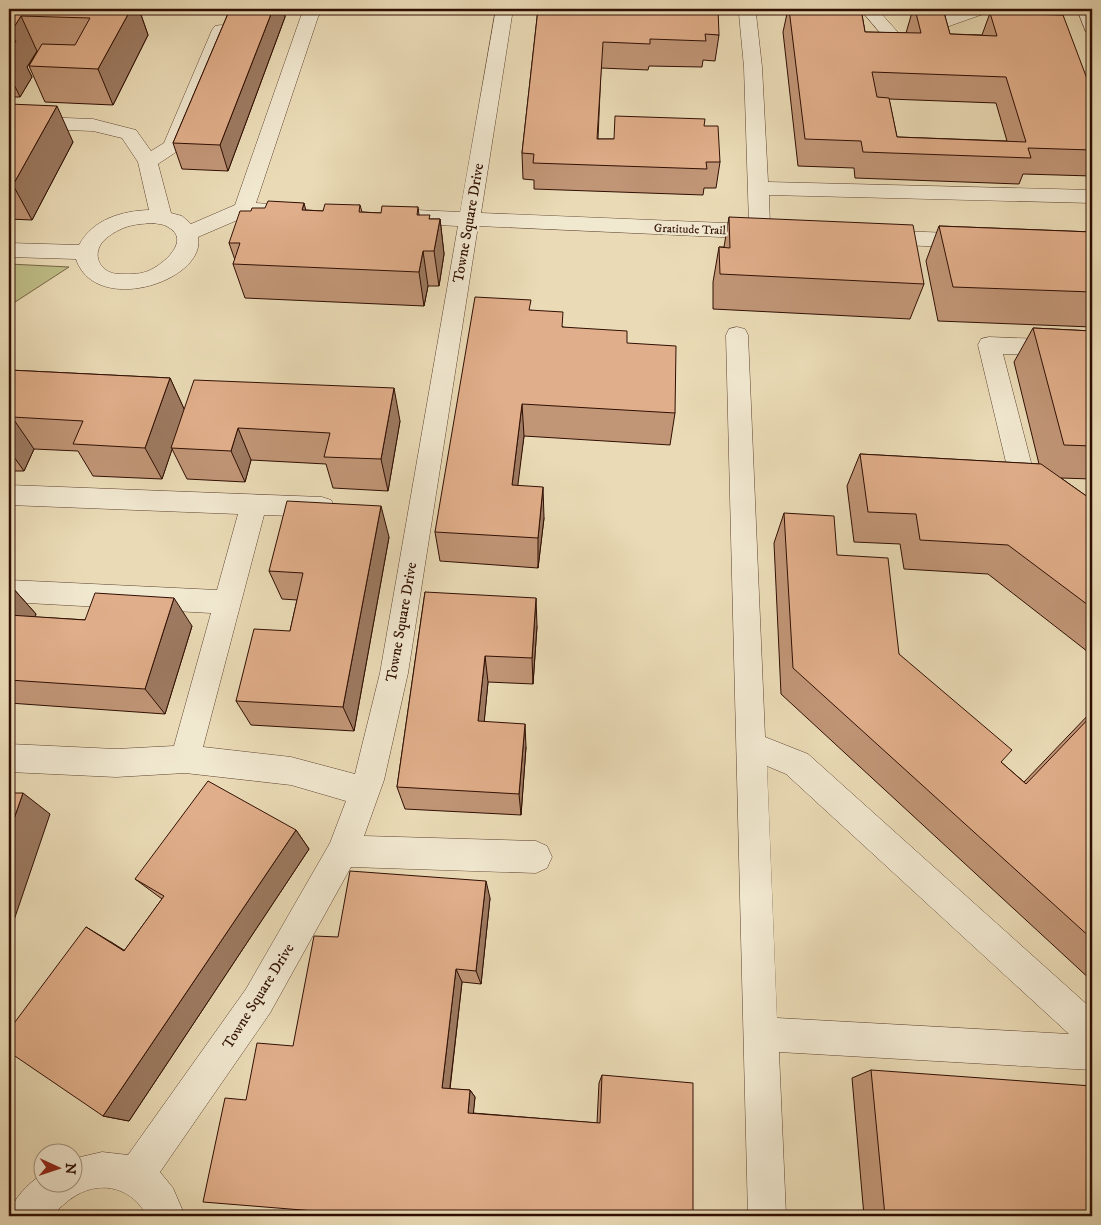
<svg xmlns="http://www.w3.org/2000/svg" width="1101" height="1225" viewBox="0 0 1101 1225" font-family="'IM FELL DW Pica',serif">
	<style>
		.green { fill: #bfbe88; stroke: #786646 }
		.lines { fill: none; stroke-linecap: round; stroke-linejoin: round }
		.minor-casing { stroke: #5e4230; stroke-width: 1 }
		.minor { fill: #f1e8d0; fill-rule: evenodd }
		.wall { fill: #c19677; stroke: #300f03; fill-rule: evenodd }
		.shaded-wall { fill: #9d7a61; stroke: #300f03 }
		.building { fill: #e0ae8a; stroke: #300f03; fill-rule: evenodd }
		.labels { text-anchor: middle; stroke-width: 4.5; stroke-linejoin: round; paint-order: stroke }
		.far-street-label { font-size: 12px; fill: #300f03; stroke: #f1e8d0 }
		.street-label { font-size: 15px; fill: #300f03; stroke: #f1e8d0 }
	</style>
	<rect width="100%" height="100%" fill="#eadbb6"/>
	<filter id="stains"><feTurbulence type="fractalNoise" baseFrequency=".004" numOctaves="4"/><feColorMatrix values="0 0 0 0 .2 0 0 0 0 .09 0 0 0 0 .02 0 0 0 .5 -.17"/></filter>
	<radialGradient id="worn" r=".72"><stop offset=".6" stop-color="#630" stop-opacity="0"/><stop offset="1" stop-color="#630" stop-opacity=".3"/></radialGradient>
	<path class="green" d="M9 264 69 267 9 306Z"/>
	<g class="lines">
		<defs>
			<path id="minor" d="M307 9H325L318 17 256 203 297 206 300 211 297 216 290 218 247 216 198 237C207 281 95 317 76 259L9 257V243L79 245C93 219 122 211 149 210L138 162 122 138 93 131 9 128V116L93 119 136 130 151 151 164 143 212 30 215 26 221 25 227 26 230 30 182 146 179 150 158 164 171 213 182 216 191 224 235 205 301 16ZM153 223C158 224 164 224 168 227 192 240 163 265 148 271 138 275 128 274 118 274 102 273 92 258 101 244 105 238 113 233 119 230 131 224 141 224 153 223Z
				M496 9H513L481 213 749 224 744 67 739 14 720 13 718 9H782L779 13 756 14 762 67 768 182 1092 190V203L769 195 770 227 776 232 772 237 765 239 478 226 408 673 384 780 364 836 536 841 547 846 552 857 547 868 536 873 351 867 270 1013 160 1172 173 1188 185 1216H147C133 1189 103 1179 75 1196 66 1201 59 1210 51 1215 46 1219 17 1216 9 1216 13 1198 27 1185 42 1174V1182H72V1159L102 1152 128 1155 246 989 330 843 346 801 291 785 185 773 116 777 9 772V744L116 749 174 746 211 613 9 602V580L217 590 238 514 9 505V485L322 497 331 500 335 507 331 514 322 517 264 515 203 747 291 757 355 774 380 673 458 226 393 223 386 221 383 216 386 211 393 209 460 212Z
				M860 9H877L905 40 926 42 929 46 926 50 920 51 894 49Z
				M964 9H989L986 13 941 29 935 30 929 29 926 25 929 21Z
				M1077 9H1092V33L1086 32Z
				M878 230 972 234 980 236 983 241 980 246 972 248 878 244 871 242 867 237 871 232Z
				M737 327 745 329 748 335 765 737 808 754 1092 1009V1070L779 1052 786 1216H748L726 335 729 329ZM767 766 786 774 1069 1034 777 1018Z
				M989 337 1092 341V357L1003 354 1034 474 1092 517V542L1083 539 1014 486 1010 479 978 345 981 339Z"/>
		</defs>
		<use href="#minor" class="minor-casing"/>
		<use href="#minor" class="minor"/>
	</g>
	<path class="wall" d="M9 9H139L148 35 113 105 45 102 29 66 37 51 27 67 32 77 20 97H9Z
		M230 9H284L285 17 228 171 182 169 173 143Z
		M538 9 719 35 715 61 703 60 702 67 649 66 648 70 601 68 598 139H614L704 126 720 162 716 188H704L703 195 534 189V180L523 179 522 153Z
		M788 9H861L865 32 906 33 913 9H943L950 34 982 35 990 13 1092 92V176L1023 174 1019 184 855 178 854 168 798 166 783 32ZM889 99 996 103 1007 141 897 137Z
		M9 104 73 142 32 220 9 219Z
		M360 205 362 212 381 213 418 207 419 215 430 219H440L444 254 439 286H428L424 306 245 298 233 264 235 260 229 243 251 211 306 210 323 211Z
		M729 217 924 284 910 319 713 309V282L719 247H724Z
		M939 226 1092 232V327L938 321 926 261Z
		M531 310 563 327 627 343 675 413 670 445 524 436 517 485 544 518 538 568 440 561 435 532Z
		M1033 328 1092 331V479L1061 478 1092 500V655L988 574 904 569 900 544 854 542 847 486 860 454 1039 464 1014 362Z
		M9 370 170 378 184 409 400 421 388 491 333 488 326 464 251 460 245 482 187 479 172 449 162 479 93 476 78 451 34 449 24 471H9Z
		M784 513 837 555 899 654 1001 762 1024 782 1092 711V981L781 694 774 543Z
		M389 537 354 731 251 725 236 701 290 631 297 600 282 599 269 571Z
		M9 586H11L36 614 35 617 192 626 165 714 9 703Z
		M425 592 537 626 533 684 488 682 484 722 526 747 521 815 405 809 397 787Z
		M296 830 309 849 129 1121 103 1116 111 942 124 951 162 899 135 879Z
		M490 898 481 984 462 982 450 1089 470 1090 475 1097 473 1113 597 1123 599 1083 602 1075 693 1216 246 1100 293 1046Z
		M871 1070 1092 1216H864L852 1078Z"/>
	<path class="shaded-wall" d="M131 9H139L148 35 113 105 98 69Z
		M273 9H284L285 17 228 171 220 145Z
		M21 16 37 51 27 67 32 77 20 97 9 74V35Z
		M57 106 73 142 32 220 13 185Z
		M304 203 313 238 302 210Z
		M440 219 444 254 439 286 434 251Z
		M423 251 428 286 424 306 419 272Z
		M170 378 185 411 162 479 145 448Z
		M394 388 400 421 388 491 381 459Z
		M522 404 524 436 514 516 512 485Z
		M12 417 34 449 24 471 9 450V423Z
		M238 428 251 460 245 482 231 451Z
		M543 487 544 518 538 568V538Z
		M381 506 389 537 354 731 343 707Z
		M11 586 36 614 24 642 9 625V592Z
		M174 598 192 626 165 714 145 689Z
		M536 598 537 626 533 684 532 658Z
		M485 656 488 682 482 745 478 721Z
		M525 724 526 747 521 815 519 794Z
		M23 793 50 814 11 929 9 928V833Z
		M296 830 309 849 129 1121 103 1116Z
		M486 881 490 898 481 984 476 971Z
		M86 927 111 942 148 965 124 951Z
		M456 969 462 982 449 1095 442 1088Z
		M470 1090 475 1097 473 1118 468 1113Z"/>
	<path class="building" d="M9 9H131L98 69 29 66 42 44 75 45 90 18 21 16 9 35Z
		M230 9H273L220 145 173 143Z
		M538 9H718L719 35 705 34 706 41 650 39V44L603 42 597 139H614L615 116 705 119 704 126H718L720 162H706L707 169 533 163 534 154 522 153Z
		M789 9H861L865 32 921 33 915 9H943L950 34 997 36 990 13 1063 15 1092 92V150L1028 148 1031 158 863 152 861 141 805 139ZM872 72 1006 77 1026 142 897 137 889 98 877 97Z
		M9 41H16L9 52Z
		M9 104 57 106 13 185H9Z
		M268 201 304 203 302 210 323 211 325 204 360 205 359 212 381 213 382 206 418 207 417 215H430L429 219H440L434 251H423L419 272 233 264 240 243H229L240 211H251L252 208H265Z
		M729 217 913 225 924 284 720 274 719 247 730 248Z
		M939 226 1092 232V292L953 287Z
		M475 297 531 300 529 310 563 312 562 327 627 331V343L676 346 675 413 522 404 512 485 543 487 538 538 435 532Z
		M1033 328 1092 331V446L1064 445Z
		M9 370 170 378 145 448 73 444 83 421 12 417 9 423Z
		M194 380 394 388 381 459 324 457 330 433 238 428 231 451 171 448Z
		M860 454 1041 464 1092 500V608L1008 545 920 540 916 514 868 512Z
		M287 501 381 506 343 707 236 701 254 629 290 631 303 573 269 571Z
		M784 513 834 516 837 555 888 558 899 654 1012 750 1001 762 1026 784 1092 715V939L793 668Z
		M425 592 536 598 532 658 485 656 478 721 525 724 519 794 397 787Z
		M95 593 174 598 145 689 9 680V615L85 620Z
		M208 781 296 830 103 1116 9 1052V1030L86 927 124 951 164 896 135 879Z
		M9 793H23L9 833Z
		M350 871 486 881 476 971 456 969 442 1088 470 1090 468 1113 600 1123 602 1075 693 1083V1216H376L203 1202 225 1098 246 1100 257 1043 293 1046 314 936 338 937Z
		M871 1070 1092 1086V1216H885Z"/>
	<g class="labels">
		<g class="far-street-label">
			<text transform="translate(690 229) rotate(2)" y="4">Gratitude Trail</text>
		</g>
		<g class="street-label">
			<text transform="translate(468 223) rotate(-80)" y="5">Towne Square Drive</text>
			<text transform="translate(401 622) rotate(-80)" y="5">Towne Square Drive</text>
			<text transform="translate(258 996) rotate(-58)" y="5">Towne Square Drive</text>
		</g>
	</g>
	<rect width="1101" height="1225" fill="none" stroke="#eadbb6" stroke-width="30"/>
	<rect x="10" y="10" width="1081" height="1205" fill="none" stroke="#300f03" stroke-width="2.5"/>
	<rect x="15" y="15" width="1071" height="1195" fill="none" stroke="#300f03"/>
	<g transform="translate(58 1168) rotate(93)"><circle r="24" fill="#f1e8d0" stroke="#a4917e"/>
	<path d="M0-4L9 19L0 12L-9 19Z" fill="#8f2418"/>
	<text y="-8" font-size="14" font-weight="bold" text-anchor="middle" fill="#300f03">N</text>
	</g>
	<rect width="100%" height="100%" filter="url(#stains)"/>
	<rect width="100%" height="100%" fill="url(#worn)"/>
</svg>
